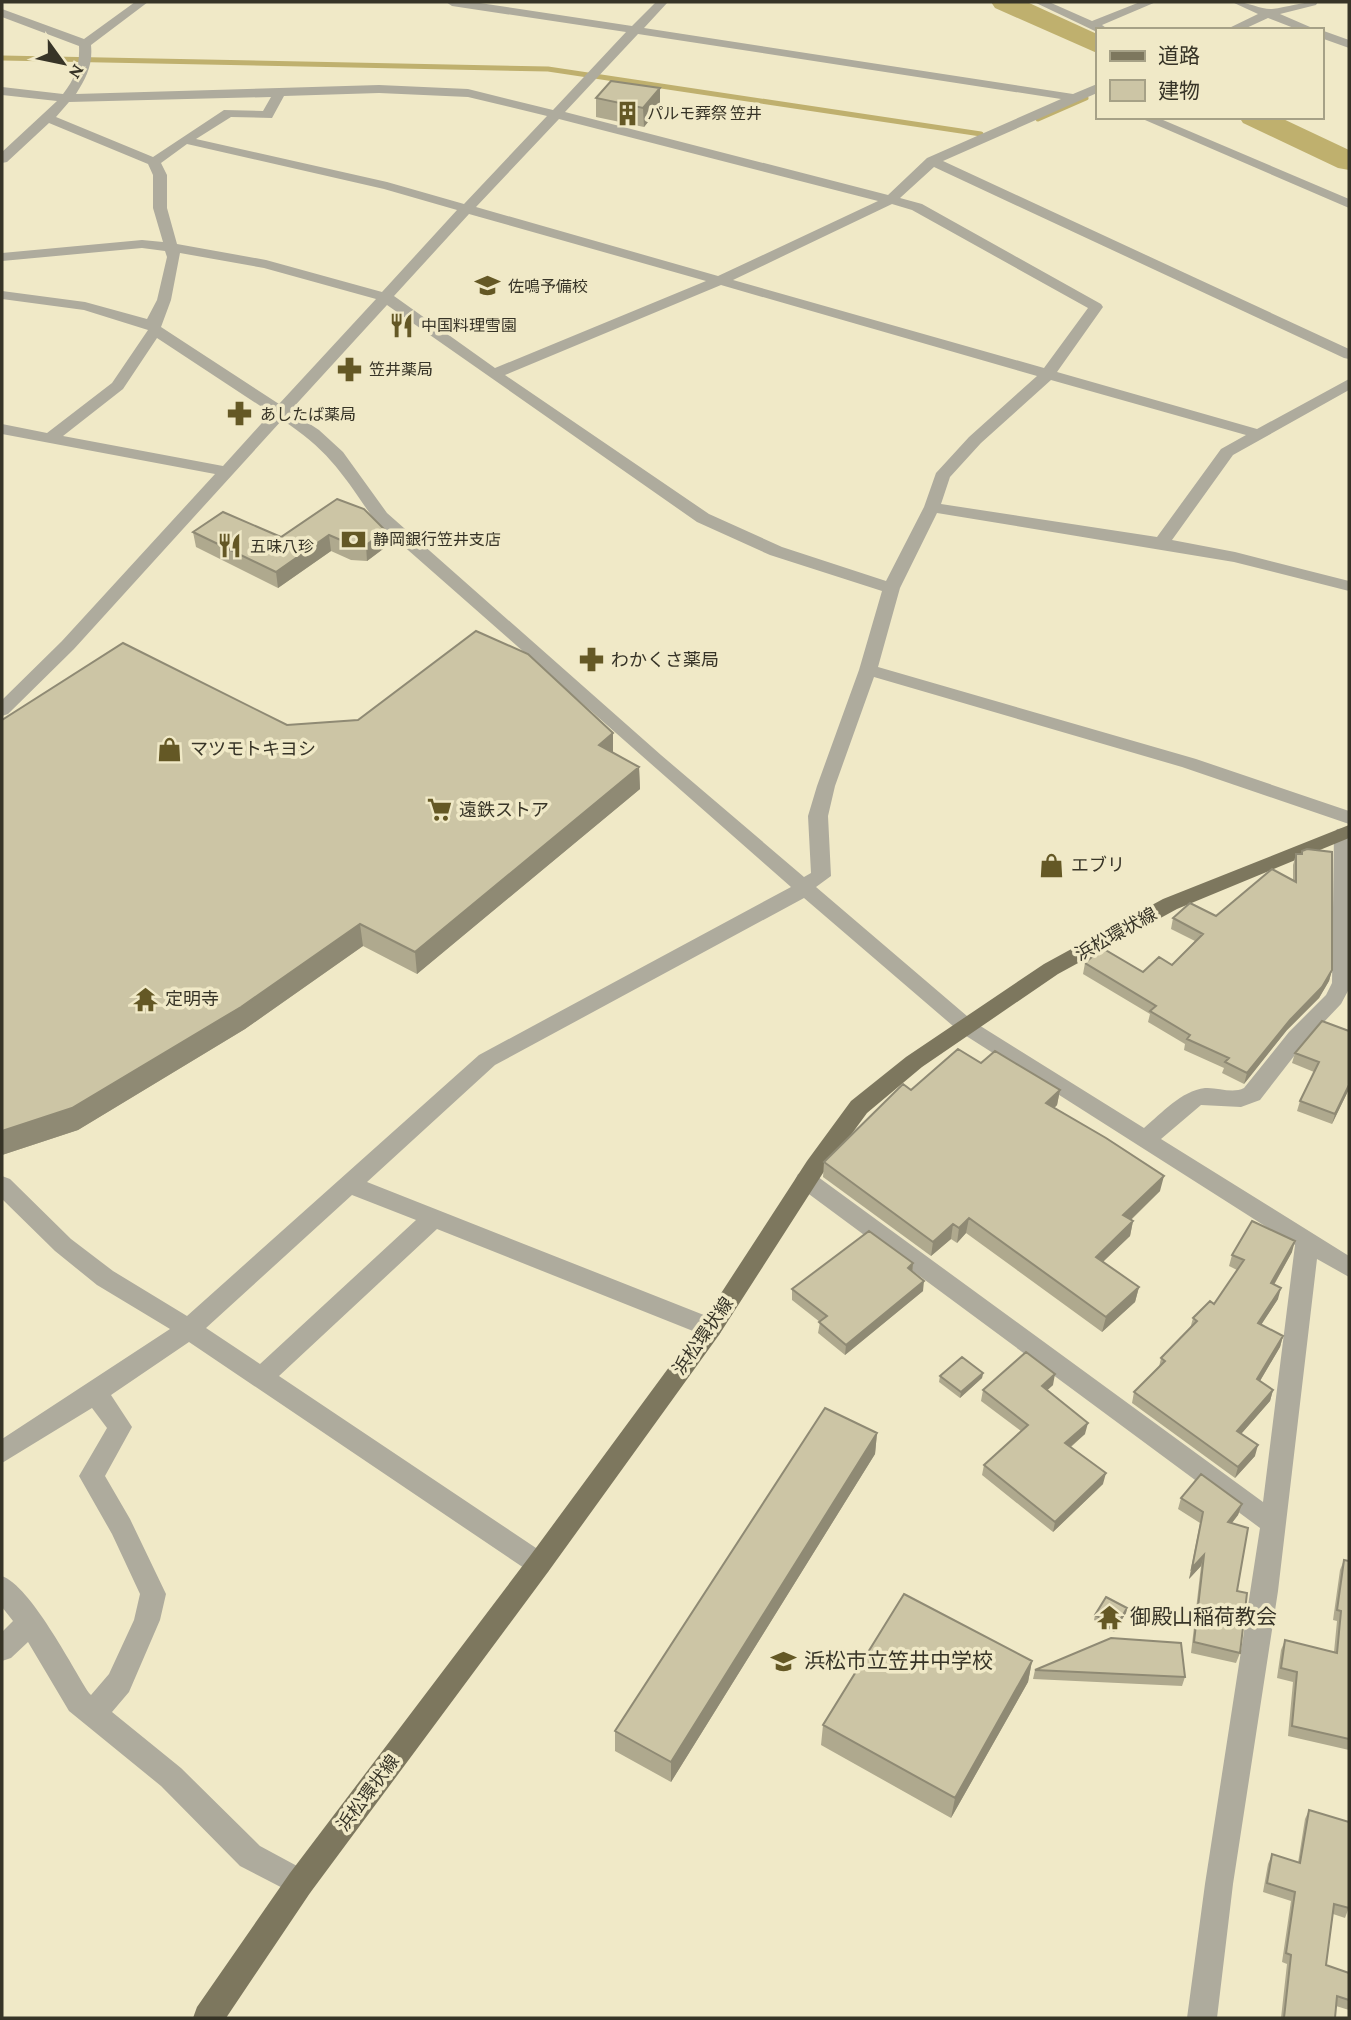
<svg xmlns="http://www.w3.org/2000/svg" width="1351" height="2020" viewBox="0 0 1351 2020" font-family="'Crimson Pro','Noto Sans JP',serif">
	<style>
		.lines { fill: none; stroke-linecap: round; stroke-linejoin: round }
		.stream { stroke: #bfb06e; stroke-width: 5 }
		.river { fill: #bfb06e; fill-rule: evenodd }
		.minor { fill: #aeab9d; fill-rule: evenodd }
		.major { fill: #7d775e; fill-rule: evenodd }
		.wall { fill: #afa98e }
		.shaded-wall { fill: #8f8a74 }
		.building { fill: #ccc5a5; stroke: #8f8a74; stroke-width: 2 }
		.labels { text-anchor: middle; stroke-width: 7; stroke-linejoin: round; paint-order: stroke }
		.far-poi-label { font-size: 16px; fill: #373427; stroke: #f0e9c7; text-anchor: start }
		.poi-label { font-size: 18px; fill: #373427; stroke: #f0e9c7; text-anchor: start }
		.street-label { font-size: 18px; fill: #373427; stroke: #f0e9c7 }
		.near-poi-label { font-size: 21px; fill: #373427; stroke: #f0e9c7; text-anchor: start }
	</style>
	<rect width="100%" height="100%" fill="#f0e9c7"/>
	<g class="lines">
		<path class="stream" d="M2 58 548 69 981 134
			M1038 119 1086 98"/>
		<path class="river" d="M991 2H1027L1097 34V53L995 8Z
			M1239 117H1279L1349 150V170L1338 168 1243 123Z"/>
		<path class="minor" d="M135 2H148L91 45C93 65 86 78 76 94L379 85 468 89 553 110 626 32 452 6 446 2H473L632 26 656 2H668L644 28 1073 94 1097 84V93L943 161 1349 349V359L1344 358 934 167 900 198 922 204 1101 304 1103 307 1057 372 1257 429 1349 379V390L1233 455 1172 540 1235 552 1349 581V591L1234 562 937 513 900 588 878 667 1196 759 1349 811V824L1182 767 874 677 835 786 828 816 831 876 816 887 974 1022 1144 1128C1162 1113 1181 1091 1205 1088 1218 1087 1232 1094 1244 1088L1289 1032 1326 995 1332 983 1334 833 1337 829 1349 828V989L1341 1004 1305 1042 1260 1100 1241 1107 1201 1105 1161 1139 1349 1256V1277L1317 1259 1278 1591 1233 1884 1217 2018H1187L1205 1884 1260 1528 798 1186 795 1180 798 1174 806 1171 814 1174 1263 1502 1295 1245 960 1032 804 898 495 1065 367 1182 719 1321 723 1328 719 1335 711 1338 703 1335 437 1229 279 1376 548 1556 552 1564 548 1572 539 1575 530 1572 189 1342 111 1395 132 1427 105 1476 130 1519 166 1594 160 1620 129 1692 112 1712 181 1768 260 1846 310 1873 314 1883 310 1893 300 1897 240 1866 161 1786 69 1711 28 1642 11 1658 2 1661V1632L13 1621 2 1607V1576C31 1587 71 1665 89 1693L91 1695 109 1674 134 1620 140 1594 112 1534 79 1476 107 1428 92 1408 2 1463V1439L170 1329 97 1285 55 1251 2 1199V1176L10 1179 71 1239 113 1271 187 1316 479 1055 791 887 375 521C344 476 329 450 282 420L74 649 8 714 2 716V700L62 641 215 474 2 434V424L47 433 112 383 148 330 84 310 2 299V291L85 302 147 319 157 300 167 257 165 251 142 248 2 261V253L142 240 163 242 153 208V175L148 164 49 123 7 162 2 163V152L57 101 2 95V87L63 94C75 79 80 65 79 46L2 17V9L84 39ZM638 34 1061 99 927 158 888 195 565 112ZM379 93 468 97 547 116 464 204 387 182 196 139 231 117 272 118 284 96ZM271 97 263 111 224 110 153 157 56 117 69 102ZM559 119 878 201 718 276 476 207ZM187 144 384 189 457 210 382 292 266 260 177 244 167 208V175L161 163ZM892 204 912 210 1088 308 1044 368 733 280ZM469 214 706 281 495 368 394 296ZM180 253 264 268 376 299 279 404 161 327 171 300ZM721 285 1037 376 969 437 936 473 924 507 886 581 782 547 709 514 505 375ZM387 305 697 522 770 555 882 591 859 670 817 786 808 816 811 873 804 877 661 755 387 513 343 452 319 430 290 411ZM157 338 271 413 223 466 63 436 123 389ZM1051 380 1246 435 1221 449 1157 537 941 504 950 477 981 443ZM352 1195 416 1220 260 1364 206 1328Z
			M1034 2H1049L1092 21 1140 2H1156L1102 25 1109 30H1097V32Z
			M1232 2C1247 1 1262 10 1272 9 1288 7 1301 2 1318 2L1316 5 1280 14 1317 30H1299L1268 18 1242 30H1225L1258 14Z
			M1321 30 1349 40V48L1321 38Z
			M1138 117H1156L1349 199V208Z"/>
		<path class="major" d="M1349 825V838L1177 909 1058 974 922 1067 867 1113 823 1173 719 1335 548 1572 310 1893 226 2018H193L197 2007 290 1873 530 1556 703 1321 807 1161 851 1101 906 1057 1044 964 1163 899Z"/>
	</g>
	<path class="wall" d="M660 88V107L644 127 596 117V98Z
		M337 499 387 546 367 561 351 560 331 551 278 588 196 547 193 532 281 537Z
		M2 720 613 733V753L639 767 640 789 417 974 363 946 245 1029 78 1130 2 1155Z
		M1302 851 1332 970 1329 981 1319 998 1287 1030 1244 1084 1222 1073 1224 1068 1184 1050 1185 1044 1148 1022 1150 1014 1083 974 1085 963 1143 972 1172 965 1195 941 1171 929 1173 918 1216 916 1293 881V865L1296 854H1301Z
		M1322 1021 1349 1089 1332 1124 1297 1111 1300 1101 1314 1072 1292 1063 1295 1053Z
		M981 1063 1060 1090 1057 1105 1054 1108 1160 1191 1131 1220 1133 1221 1130 1236 1103 1262 1139 1287 1135 1302 1102 1332 966 1233 957 1243 951 1239 931 1256 823 1177 824 1162 911 1090Z
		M1292 1252 1274 1285 1278 1299 1261 1325 1283 1336 1280 1347 1260 1381 1273 1390 1270 1401 1241 1434 1255 1456 1235 1478 1132 1403 1134 1392 1159 1367 1161 1358 1190 1329 1193 1318 1214 1304 1237 1270 1229 1266 1232 1255Z
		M913 1263 912 1272 923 1291 845 1355 818 1333 820 1322 792 1300V1289Z
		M983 1373 982 1378 960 1398 939 1382 940 1376Z
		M1053 1385 1047 1390 1085 1434 1071 1447 1103 1484 1053 1532 982 1475 984 1465 1021 1431 981 1401 983 1390Z
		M877 1433 875 1454 671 1782 615 1751V1731Z
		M1181 1498 1242 1504 1238 1515 1232 1523 1240 1653 1236 1663 1191 1653 1201 1566 1189 1579 1200 1523 1178 1509Z
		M1344 1560 1349 1561V1750L1288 1736 1293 1682 1277 1678 1281 1650 1285 1640 1334 1652 1337 1621 1333 1620 1340 1570Z
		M1127 1608 1126 1613 1114 1632 1094 1620 1095 1615Z
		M1032 1661 1028 1682 951 1818 821 1745 823 1725Z
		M1035 1670 1185 1677 1182 1686 1033 1679Z
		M1309 1810 1349 1822V1910H1348L1345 1918 1333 1914 1326 1965 1349 1973V2010L1336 2006 1335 2018H1281L1287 1964 1282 1962 1291 1901 1263 1892 1268 1864 1272 1854 1298 1863 1305 1819Z"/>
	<path class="shaded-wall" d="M660 88V107L644 127 643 108Z
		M386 531 387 546 367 561 366 545Z
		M329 535 331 551 278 588 276 572Z
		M613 733V754L599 745Z
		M639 767 640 789 417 974 415 952Z
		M360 924 363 946 245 1029 78 1130 2 1155V1131Z
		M1332 970 1329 981 1319 998 1287 1030 1244 1084 1247 1073 1290 1020Z
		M1349 1085V1089L1332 1124 1335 1114Z
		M1060 1090 1057 1105 1044 1118 1046 1103Z
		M1164 1176 1160 1191 1120 1230 1123 1215Z
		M969 1218 966 1233 957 1243 959 1228Z
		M1133 1221 1130 1236 1093 1271 1096 1257Z
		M953 1224 951 1239 931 1256 933 1242Z
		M1295 1241 1292 1252 1268 1295 1271 1283Z
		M913 1263 912 1274 908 1268Z
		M924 1281 923 1291 845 1355 846 1345Z
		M1139 1287 1135 1302 1102 1332 1106 1317Z
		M1281 1288 1278 1299 1255 1334 1258 1323Z
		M1283 1336 1280 1347 1254 1391 1257 1379Z
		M983 1373 982 1378 960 1398 961 1392Z
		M1055 1374 1053 1385 1040 1397 1042 1386Z
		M1273 1390 1270 1401 1234 1442 1237 1431Z
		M1088 1423 1085 1434 1063 1453 1065 1443Z
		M877 1433 875 1454 671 1782V1762Z
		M1258 1445 1255 1456 1235 1478 1238 1467Z
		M1106 1473 1103 1484 1053 1532 1055 1522Z
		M1242 1504 1238 1515 1224 1533 1228 1522Z
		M1204 1555 1201 1566 1189 1579 1192 1568Z
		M1127 1608 1126 1613 1114 1632 1116 1627Z
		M1032 1661 1028 1682 951 1818 955 1798Z"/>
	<path class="building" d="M611 81 660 88 643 108 596 98Z
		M337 499 364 509 386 531 366 545 350 544 329 535 276 572 193 532 223 512 281 537Z
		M476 631 528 654 613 733 599 745 639 767 415 952 360 924 241 1007 72 1108 2 1131V720L123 643 287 725 358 720Z
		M1307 849 1332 852V970L1322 987 1290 1020 1247 1073 1225 1062 1229 1058 1187 1039 1190 1035 1150 1011 1156 1006 1085 963 1102 948 1143 972 1159 957 1172 965 1203 934 1173 918 1190 903 1216 916 1272 869 1296 882V854H1302V851Z
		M1322 1021 1349 1031V1085L1335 1114 1300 1101 1319 1062 1295 1053Z
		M958 1049 981 1063 995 1051 1060 1090 1046 1103 1106 1138 1164 1176 1123 1215 1133 1221 1096 1257 1139 1287 1106 1317 969 1218 959 1228 953 1224 933 1242 824 1162 903 1084 911 1090Z
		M1252 1221 1295 1241 1271 1283 1281 1288 1258 1323 1283 1336 1257 1379 1273 1390 1237 1431 1258 1445 1238 1467 1134 1392 1165 1361 1161 1358 1197 1321 1193 1318 1210 1301 1214 1304 1244 1260 1232 1255Z
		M869 1231 913 1263 908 1268 924 1281 846 1345 819 1322 827 1316 792 1289Z
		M1026 1352 1055 1374 1042 1386 1088 1423 1065 1443 1106 1473 1055 1522 984 1465 1028 1425 983 1390Z
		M962 1357 983 1373 961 1392 940 1376Z
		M825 1408 877 1433 671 1762 615 1731Z
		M1201 1474 1242 1504 1228 1522 1248 1528 1237 1591 1247 1593 1240 1653 1194 1642 1204 1555 1192 1568 1203 1512 1181 1498Z
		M1344 1560 1349 1561V1739L1292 1726 1297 1672 1281 1668 1285 1640 1337 1653 1341 1611 1337 1610Z
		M904 1594 1032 1661 955 1798 823 1725Z
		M1106 1597 1127 1608 1116 1627 1095 1615Z
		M1111 1638 1181 1643 1185 1677 1035 1670Z
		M1309 1810 1349 1822V1908L1334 1904 1326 1965 1349 1973V2000L1337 1996 1335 2018H1284L1291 1955 1286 1953 1295 1892 1267 1883 1272 1854 1300 1863Z"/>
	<defs>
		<symbol id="building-bare" viewBox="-9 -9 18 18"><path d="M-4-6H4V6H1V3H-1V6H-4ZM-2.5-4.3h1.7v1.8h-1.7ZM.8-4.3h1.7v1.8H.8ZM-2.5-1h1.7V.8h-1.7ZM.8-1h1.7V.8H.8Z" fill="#645825" stroke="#f0e9c7" stroke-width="2.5" paint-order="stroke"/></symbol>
		<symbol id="school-bare" viewBox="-9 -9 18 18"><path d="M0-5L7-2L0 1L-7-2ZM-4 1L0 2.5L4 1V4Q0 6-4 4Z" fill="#645825" stroke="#f0e9c7" stroke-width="2.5" paint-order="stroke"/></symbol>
		<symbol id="restaurant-bare" viewBox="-9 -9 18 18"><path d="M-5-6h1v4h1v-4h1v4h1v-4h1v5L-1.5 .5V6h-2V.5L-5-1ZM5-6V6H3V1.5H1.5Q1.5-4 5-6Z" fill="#645825" stroke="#f0e9c7" stroke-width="2.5" paint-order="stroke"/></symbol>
		<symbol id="pharmacy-bare" viewBox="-9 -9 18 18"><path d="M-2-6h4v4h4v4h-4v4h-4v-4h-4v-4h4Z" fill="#645825" stroke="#f0e9c7" stroke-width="2.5" paint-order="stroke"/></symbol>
		<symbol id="bank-bare" viewBox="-9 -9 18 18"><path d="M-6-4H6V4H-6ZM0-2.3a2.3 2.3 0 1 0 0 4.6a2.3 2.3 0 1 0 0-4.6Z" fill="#645825" stroke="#f0e9c7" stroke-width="2.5" paint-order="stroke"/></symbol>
		<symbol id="shop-bare" viewBox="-9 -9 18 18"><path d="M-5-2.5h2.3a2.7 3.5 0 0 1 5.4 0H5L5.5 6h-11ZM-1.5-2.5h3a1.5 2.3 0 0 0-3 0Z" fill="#645825" stroke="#f0e9c7" stroke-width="2.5" paint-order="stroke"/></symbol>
		<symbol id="supermarket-bare" viewBox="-9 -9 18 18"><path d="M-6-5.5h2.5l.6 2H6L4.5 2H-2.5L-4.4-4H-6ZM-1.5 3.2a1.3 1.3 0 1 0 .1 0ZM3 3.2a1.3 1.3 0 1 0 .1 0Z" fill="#645825" stroke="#f0e9c7" stroke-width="2.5" paint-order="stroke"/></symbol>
		<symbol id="temple-bare" viewBox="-9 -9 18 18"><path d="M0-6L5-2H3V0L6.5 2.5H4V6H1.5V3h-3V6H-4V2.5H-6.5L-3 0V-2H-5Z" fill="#645825" stroke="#f0e9c7" stroke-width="2.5" paint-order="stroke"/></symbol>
	</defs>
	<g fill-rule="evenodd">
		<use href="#building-bare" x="610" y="96" width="35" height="35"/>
		<use href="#school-bare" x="470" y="268" width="35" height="35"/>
		<use href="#restaurant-bare" x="384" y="308" width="35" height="35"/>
		<use href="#pharmacy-bare" x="332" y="352" width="35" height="35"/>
		<use href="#pharmacy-bare" x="222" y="396" width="35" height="35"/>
		<use href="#bank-bare" x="336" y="522" width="35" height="35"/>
		<use href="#restaurant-bare" x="212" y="528" width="35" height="35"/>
		<use href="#pharmacy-bare" x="574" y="642" width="35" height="35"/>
		<use href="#shop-bare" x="152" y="732" width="35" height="35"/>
		<use href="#supermarket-bare" x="422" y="792" width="35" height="35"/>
		<use href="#shop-bare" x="1034" y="848" width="35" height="35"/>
		<use href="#temple-bare" x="128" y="982" width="35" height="35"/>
		<use href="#temple-bare" x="1092" y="1600" width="35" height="35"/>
		<use href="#school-bare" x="766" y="1644" width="35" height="35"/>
	</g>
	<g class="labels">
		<g class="far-poi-label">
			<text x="647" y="119">パルモ葬祭 笠井</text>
			<text x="508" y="292">佐鳴予備校</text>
			<text x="421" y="331">中国料理雪園</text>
			<text x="369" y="375">笠井薬局</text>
			<text x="260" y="420">あしたば薬局</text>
			<text x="373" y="545">静岡銀行笠井支店</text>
			<text x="250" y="552">五味八珍</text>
		</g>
		<g class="poi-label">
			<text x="611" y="666">わかくさ薬局</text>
			<text x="190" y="755">マツモトキヨシ</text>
			<text x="459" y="816">遠鉄ストア</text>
			<text x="1071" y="871">エブリ</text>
			<text x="165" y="1005">定明寺</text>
		</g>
		<g class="street-label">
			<text transform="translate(1116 934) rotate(-29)" y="6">浜松環状線</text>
			<text transform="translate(703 1336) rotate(-55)" y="6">浜松環状線</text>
			<text transform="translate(368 1793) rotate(-53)" y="6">浜松環状線</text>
		</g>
		<g class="near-poi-label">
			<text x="1130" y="1624">御殿山稲荷教会</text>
			<text x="804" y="1668">浜松市立笠井中学校</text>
		</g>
	</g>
	<rect width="1351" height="2020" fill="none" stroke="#373427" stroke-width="7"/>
	<rect x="1096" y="28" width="228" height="91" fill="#f0e9c7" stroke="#a6a187" stroke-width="2"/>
	<rect x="1110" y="51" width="35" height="10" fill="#7d775e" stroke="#a6a187" stroke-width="2"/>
	<text x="1158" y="63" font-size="21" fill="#373427">道路</text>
	<rect x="1110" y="80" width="35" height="21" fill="#ccc5a5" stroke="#a6a187" stroke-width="2"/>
	<text x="1158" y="98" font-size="21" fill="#373427">建物</text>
	<g transform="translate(63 63) rotate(123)" stroke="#f0e9c7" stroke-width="5" paint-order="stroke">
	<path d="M0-5L12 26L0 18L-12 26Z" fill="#373427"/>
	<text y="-10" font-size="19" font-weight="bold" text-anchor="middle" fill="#373427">N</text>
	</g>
</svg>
